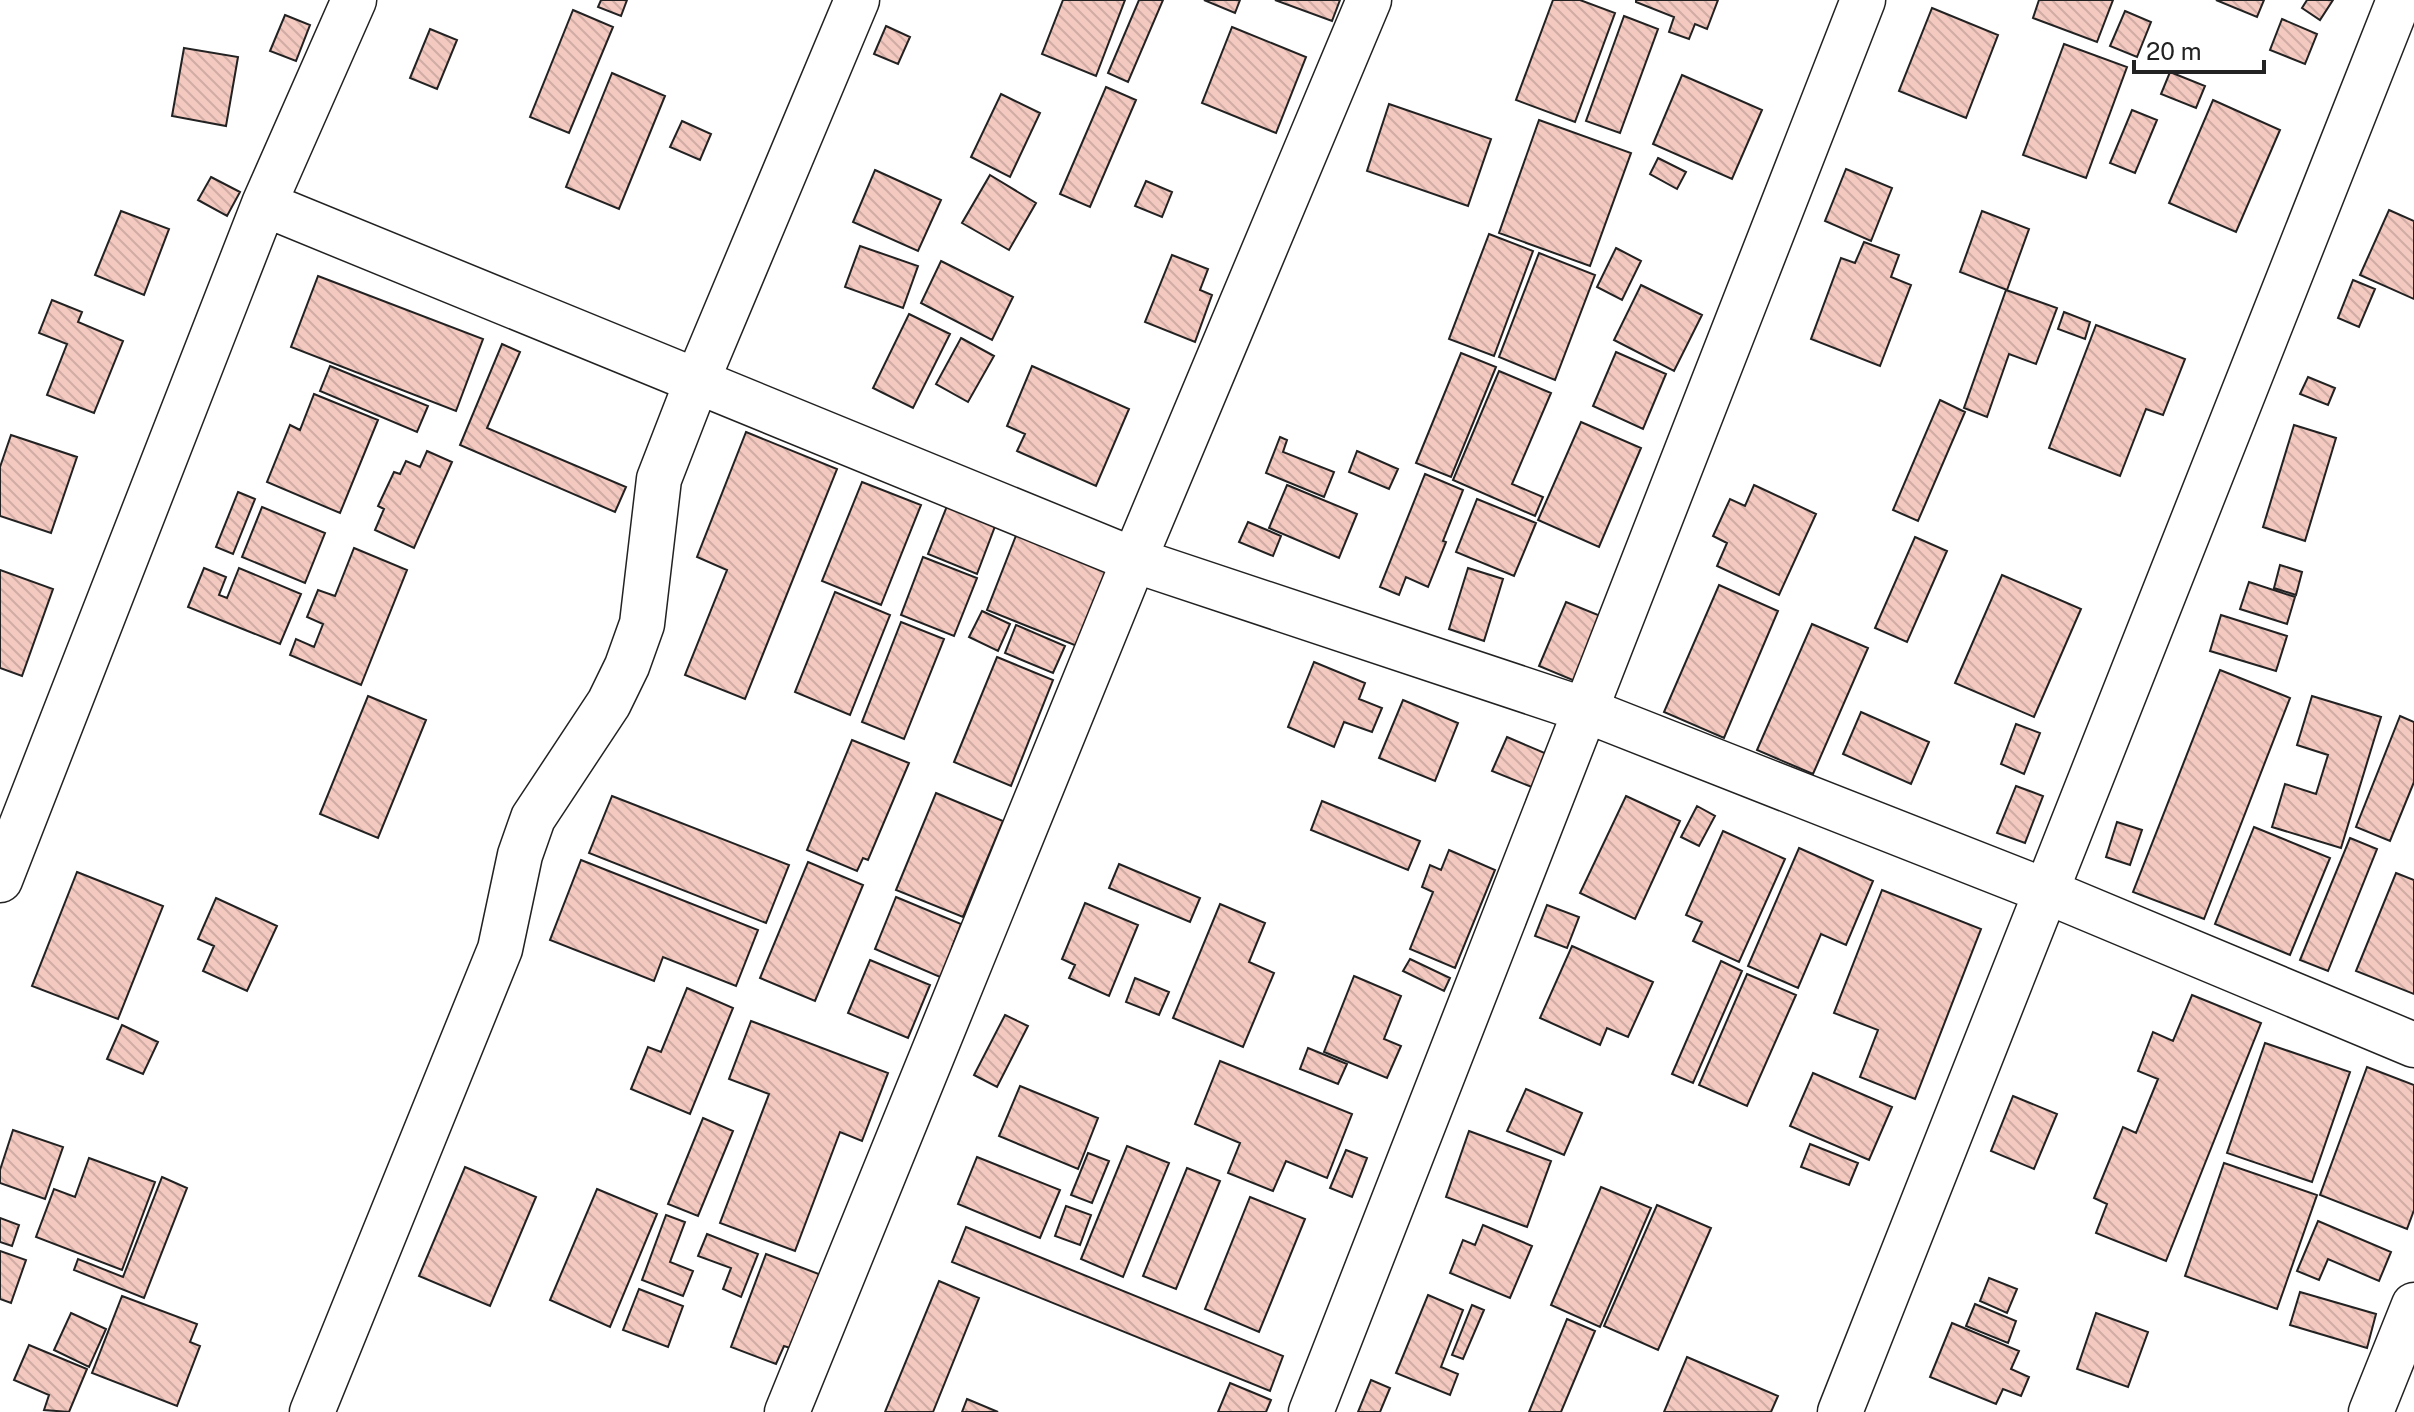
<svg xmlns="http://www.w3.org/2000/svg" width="2414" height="1412" viewBox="0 0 2414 1412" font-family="'Public Sans',sans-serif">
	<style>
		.building { fill: url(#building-back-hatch); stroke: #222; stroke-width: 2 }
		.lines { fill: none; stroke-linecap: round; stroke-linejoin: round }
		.minor-casing { stroke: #222; stroke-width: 47 }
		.minor { stroke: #fff; stroke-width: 44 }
	</style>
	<defs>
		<pattern id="building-back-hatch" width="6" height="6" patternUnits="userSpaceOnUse" patternTransform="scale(2)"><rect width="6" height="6" fill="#f3c9c0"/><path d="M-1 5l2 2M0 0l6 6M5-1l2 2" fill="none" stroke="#d0aca5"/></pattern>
	</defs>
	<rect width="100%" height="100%" fill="#fff"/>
	<path class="building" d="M601 0H627L621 16 598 7Z
		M1063 0H1125L1096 76 1042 54Z
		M1139 0H1163L1128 82 1108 73Z
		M1204 0H1240L1235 13Z
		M1275 0H1340L1332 21Z
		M1553 0H1580L1615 13 1575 122 1516 100Z
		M1636 0H1718L1707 29 1695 24 1689 39 1669 32 1674 17 1636 2Z
		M2039 0H2113L2097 42 2033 18Z
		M2216 0H2264L2257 17Z
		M2307 0H2333L2320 20 2302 8Z
		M1932 8 1998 35 1966 118 1899 91Z
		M573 10 613 27 569 133 530 117Z
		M2125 11 2151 22 2137 57 2110 46Z
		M285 15 310 25 296 61 270 51Z
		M1624 16 1658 29 1620 133 1586 121Z
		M2282 19 2317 34 2305 64 2270 50Z
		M886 26 910 37 898 64 874 54Z
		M1232 27 1306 57 1276 133 1202 103Z
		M430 29 457 40 437 89 410 78Z
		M2064 44 2127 67 2086 178 2023 155Z
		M184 48 238 57 226 126 172 116Z
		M2170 72 2205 86 2196 108 2161 94Z
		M612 73 665 96 619 209 566 187Z
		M1682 75 1762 110 1732 179 1653 144Z
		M1106 87 1136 100 1090 207 1060 194Z
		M1001 94 1040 113 1010 177 971 157Z
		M2213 100 2280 130 2236 232 2169 203Z
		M1389 104 1491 139 1468 206 1367 171Z
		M2132 110 2157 120 2135 173 2110 163Z
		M1539 120 1631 153 1590 266 1499 233Z
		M682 121 711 134 700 160 670 147Z
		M1658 158 1686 172 1677 189 1650 174Z
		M1846 169 1892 188 1871 241 1825 221Z
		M875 170 941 200 918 251 853 222Z
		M990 175 1036 203 1009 250 962 223Z
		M211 177 240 192 227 216 198 200Z
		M1146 181 1172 192 1162 217 1135 206Z
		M2389 210 2414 221V299L2360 275Z
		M121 211 169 229 144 295 95 275Z
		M1982 211 2029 229 2007 290 1960 272Z
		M1489 234 1533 251 1494 356 1449 339Z
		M1864 242 1899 255 1891 277 1911 285 1880 366 1811 339 1841 258 1855 263Z
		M860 246 918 266 903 308 845 287Z
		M1616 248 1641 261 1622 300 1597 287Z
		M1539 253 1595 275 1555 380 1499 357Z
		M1172 255 1208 269 1200 290 1212 295 1195 342 1145 322Z
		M941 261 1013 297 992 340 921 303Z
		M318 276 483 339 456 411 291 347Z
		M2353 280 2375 289 2359 327 2338 318Z
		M1641 285 1702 315 1674 371 1614 340Z
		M2006 290 2057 308 2036 364 2009 354 1987 417 1964 408Z
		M52 300 82 312 78 322 123 341 94 413 47 395 67 344 39 333Z
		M2064 312 2090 322 2085 339 2058 329Z
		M909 314 950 334 913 408 873 388Z
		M2096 325 2185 359 2163 415 2146 409 2120 476 2049 448Z
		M961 338 994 356 968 402 936 384Z
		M502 344 520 352 487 428 626 487 615 512 460 445Z
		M1616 352 1666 374 1643 429 1593 406Z
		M1461 353 1496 367 1451 477 1416 463Z
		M330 366 428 406 417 432 320 391Z
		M1032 366 1129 409 1096 486 1017 451 1025 434 1007 426Z
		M1499 371 1551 393 1512 484 1543 497 1535 516 1453 480Z
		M2308 377 2335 388 2328 405 2300 394Z
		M314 394 378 420 340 513 267 482 290 425 300 430Z
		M1940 400 1965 412 1918 521 1893 510Z
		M1581 422 1641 448 1599 547 1538 520Z
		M2294 425 2336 438 2305 541 2263 527Z
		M746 432 837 469 745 699 685 675 727 570 697 557Z
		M11 435 77 457 51 533 0 516V467Z
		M1280 437 1287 440 1283 452 1334 472 1324 497 1266 473Z
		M427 451 452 462 414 548 375 530 384 509 378 506 394 472 400 474 406 461 420 467Z
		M1357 451 1398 469 1389 489 1349 472Z
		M1425 474 1463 490 1443 541 1446 542 1428 587 1406 577 1399 595 1380 587Z
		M862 482 921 505 881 605 822 581Z
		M1287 485 1357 514 1339 558 1269 528Z
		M1754 485 1816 514 1779 595 1717 566 1727 543 1713 536 1730 499 1745 506Z
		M238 492 255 499 233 554 216 547Z
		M1477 499 1536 523 1514 576 1456 552Z
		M949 501 997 521 977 574 928 554Z
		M262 507 325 533 305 583 242 557Z
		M1248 522 1281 536 1273 556 1239 542Z
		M1017 533 1117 573 1087 650 987 610Z
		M1915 537 1947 551 1907 642 1875 628Z
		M354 548 407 570 361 685 290 655 296 639 314 647 323 624 307 617 318 590 335 596Z
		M923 557 977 578 954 636 901 615Z
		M2280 565 2302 572 2296 595 2274 588Z
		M204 568 226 577 219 595 227 598 239 568 301 594 280 644 188 607Z
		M1468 568 1503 579 1484 641 1449 629Z
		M0 570 53 589 22 676 0 668Z
		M2002 575 2081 609 2034 717 1955 683Z
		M2249 582 2295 597 2287 624 2240 609Z
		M1719 585 1778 611 1724 738 1664 712Z
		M835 592 890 615 850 715 795 692Z
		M1566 602 1603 617 1575 681 1539 666Z
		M982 611 1010 624 998 651 969 637Z
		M2221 615 2287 636 2276 671 2210 651Z
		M901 622 944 639 904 739 862 722Z
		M1812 624 1868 648 1813 774 1757 750Z
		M1016 625 1065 646 1053 673 1005 653Z
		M997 657 1053 680 1011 786 954 762Z
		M1314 662 1365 683 1359 699 1382 708 1372 732 1344 722 1334 747 1288 727Z
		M2220 670 2290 698 2204 919 2133 892Z
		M368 696 426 720 378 838 320 814Z
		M2312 696 2381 717 2341 848 2272 827 2285 784 2316 794 2328 755 2297 745Z
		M1403 700 1458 723 1435 781 1379 758Z
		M1861 712 1929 742 1911 784 1843 754Z
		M2400 716 2414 722V782L2390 841 2356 827Z
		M2016 724 2040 733 2024 774 2001 764Z
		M1507 737 1547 754 1534 788 1492 771Z
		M852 740 909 763 868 860 863 858 857 871 807 850Z
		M2016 786 2043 796 2025 843 1997 833Z
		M936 793 1003 821 963 917 896 890Z
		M612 796 789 865 766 923 589 853Z
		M1626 796 1680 821 1635 919 1580 893Z
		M1322 801 1420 841 1408 870 1311 830Z
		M1697 806 1715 816 1699 846 1681 837Z
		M2117 822 2142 830 2130 865 2106 857Z
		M2254 827 2330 858 2290 955 2215 924Z
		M1723 831 1785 859 1739 962 1693 941 1702 922 1686 915Z
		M2350 838 2377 849 2328 971 2300 960Z
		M1799 848 1873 881 1846 945 1821 934 1798 988 1748 966Z
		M1449 850 1495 870 1455 968 1410 949 1433 892 1422 887 1430 865 1441 870Z
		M581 860 758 930 736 986 663 957 654 981 550 940Z
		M808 862 863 885 815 1001 760 978Z
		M1119 864 1200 898 1190 922 1109 888Z
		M77 872 163 906 118 1019 32 986Z
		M2396 873 2414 880V994L2356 971Z
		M1882 890 1981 929 1915 1099 1860 1077 1878 1030 1834 1013Z
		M896 897 961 924 952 947 959 951 947 980 875 949Z
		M216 898 277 926 247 991 203 971 214 946 198 939Z
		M1085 903 1138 925 1109 996 1069 978 1075 965 1062 959Z
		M1220 904 1265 923 1249 962 1274 973 1243 1047 1173 1018Z
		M1547 905 1579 917 1567 948 1535 936Z
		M1572 946 1653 982 1628 1037 1607 1028 1600 1045 1540 1018Z
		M1410 959 1450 978 1444 991 1403 971Z
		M870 960 930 985 908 1038 848 1013Z
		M1721 961 1742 971 1693 1083 1672 1074Z
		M1747 974 1796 995 1747 1106 1699 1085Z
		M1354 976 1401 996 1384 1039 1401 1046 1387 1078 1324 1052Z
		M1135 978 1169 992 1159 1015 1126 1002Z
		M687 988 733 1008 690 1114 631 1089 648 1047 661 1052Z
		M2192 995 2261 1023 2166 1261 2096 1233 2107 1204 2094 1198 2123 1127 2136 1133 2158 1079 2138 1071 2153 1032 2173 1041Z
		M1005 1015 1028 1026 997 1087 974 1075Z
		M751 1021 888 1073 862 1141 840 1132 795 1251 720 1223 769 1094 729 1079Z
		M122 1025 158 1042 143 1074 107 1059Z
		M2265 1043 2350 1072 2312 1182 2227 1153Z
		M1308 1048 1347 1064 1338 1084 1300 1069Z
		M1220 1061 1352 1114 1327 1178 1286 1161 1273 1191 1228 1173 1240 1143 1195 1124Z
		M2367 1067 2414 1085V1210L2407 1229 2320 1195Z
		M1813 1073 1892 1107 1869 1160 1790 1126Z
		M1020 1086 1098 1118 1078 1169 999 1136Z
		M1526 1089 1582 1113 1564 1155 1507 1131Z
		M2013 1096 2057 1114 2034 1169 1991 1151Z
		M703 1118 733 1131 698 1216 668 1204Z
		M13 1130 63 1147 45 1199 0 1183V1170Z
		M1469 1131 1551 1161 1527 1227 1446 1197Z
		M1810 1144 1858 1163 1849 1185 1801 1167Z
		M1127 1146 1169 1163 1123 1277 1081 1259Z
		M1346 1150 1367 1158 1352 1197 1330 1188Z
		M1088 1153 1109 1161 1092 1203 1071 1195Z
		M977 1157 1060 1190 1040 1238 958 1204Z
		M89 1158 155 1182 122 1270 36 1237 54 1189 75 1197Z
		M2224 1163 2317 1195 2277 1309 2185 1276Z
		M465 1167 536 1197 490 1306 419 1276Z
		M1187 1168 1220 1181 1176 1289 1143 1276Z
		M162 1177 187 1188 144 1298 74 1270 78 1259 123 1277Z
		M1601 1187 1651 1208 1600 1327 1551 1305Z
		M597 1189 657 1214 610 1327 550 1300Z
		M1250 1197 1305 1219 1259 1332 1205 1309Z
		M1657 1205 1711 1228 1658 1350 1604 1326Z
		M1066 1206 1091 1215 1080 1245 1055 1236Z
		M666 1215 685 1222 670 1262 693 1271 683 1296 642 1280Z
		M0 1218 19 1225 12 1246 0 1242Z
		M2318 1221 2391 1252 2379 1281 2328 1259 2319 1280 2297 1271Z
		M1483 1225 1532 1246 1510 1298 1450 1273 1463 1240 1475 1245Z
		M966 1227 1283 1356 1270 1391 952 1262Z
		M707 1234 758 1254 741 1297 723 1289 731 1268 698 1256Z
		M0 1251 26 1260 11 1303 0 1299Z
		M766 1254 824 1276 796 1350 784 1346 776 1364 731 1347Z
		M1989 1278 2017 1289 2007 1313 1980 1301Z
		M939 1281 979 1298 933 1412H885Z
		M639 1289 683 1306 668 1347 623 1330Z
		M2300 1292 2376 1314 2367 1348 2290 1325Z
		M1428 1295 1463 1310 1441 1367 1458 1374 1450 1395 1396 1373Z
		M122 1296 197 1324 190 1342 200 1346 177 1406 92 1373Z
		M1975 1304 2016 1321 2008 1343 1966 1326Z
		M1472 1305 1484 1310 1463 1359 1452 1355Z
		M71 1313 106 1329 89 1367 54 1350Z
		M2096 1313 2148 1332 2128 1387 2077 1369Z
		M1567 1319 1595 1331 1561 1412H1529Z
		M1952 1323 2019 1351 2011 1369 2029 1377 2021 1396 2003 1389 1996 1404 1930 1377Z
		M29 1345 87 1369 69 1412 44 1410 49 1395 14 1380Z
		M1687 1357 1778 1396 1771 1412H1664Z
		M1371 1380 1390 1388 1380 1412H1358Z
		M1230 1383 1271 1400 1266 1412H1218Z
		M967 1399 998 1412H962Z"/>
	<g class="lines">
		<defs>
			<path id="minor" d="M264 204 1134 560 1585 710 2048 892 2414 1045
				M0 880 264 204 354 0
				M312 1412 500 949 520 855 533 818 609 703 627 666 642 624 659 479 697 381 857 0
				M787 1412 1134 560 1369 0
				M1311 1412 1863 0
				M1840 1412 2399 0
				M2371 1412 2414 1305"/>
		</defs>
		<use href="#minor" class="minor-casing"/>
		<use href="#minor" class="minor"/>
	</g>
	<path d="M2134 60v12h130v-12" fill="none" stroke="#222222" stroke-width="4"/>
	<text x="2146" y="60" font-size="24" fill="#222222" stroke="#ffffff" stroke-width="6" paint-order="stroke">20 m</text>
</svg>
